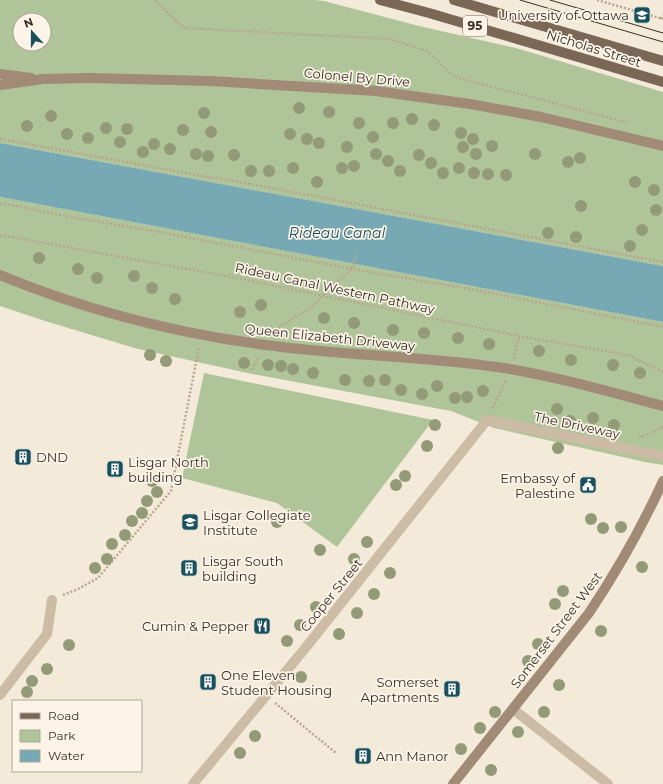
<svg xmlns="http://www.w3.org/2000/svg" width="663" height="784" viewBox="0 0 663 784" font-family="Montserrat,sans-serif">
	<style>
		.green { fill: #b0c499; fill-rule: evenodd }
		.water { fill: #76a9b3 }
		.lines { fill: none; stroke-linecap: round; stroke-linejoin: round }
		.path { stroke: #b9a68f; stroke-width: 2.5; stroke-dasharray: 2 2; stroke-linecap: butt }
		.street { stroke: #cdbca5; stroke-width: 10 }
		.secondary { stroke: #a18a76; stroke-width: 10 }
		.primary { stroke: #7b6756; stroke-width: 10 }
		.tram { stroke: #382e27; stroke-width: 1 }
		.tree { fill: #929a78 }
		.labels { text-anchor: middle; stroke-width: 3.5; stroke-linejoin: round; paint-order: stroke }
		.shield { fill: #fbf4e7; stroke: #726961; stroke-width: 1 }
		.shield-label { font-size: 12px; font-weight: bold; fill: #382e27 }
		.poi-label { font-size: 13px; fill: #382e27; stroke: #fbf4e7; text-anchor: start }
		.street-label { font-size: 13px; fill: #382e27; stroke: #fbf4e7 }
		.water-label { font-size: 14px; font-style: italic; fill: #19505d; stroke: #fbf4e7 }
	</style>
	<rect width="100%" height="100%" fill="#f4eada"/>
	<path class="green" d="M0 0H314L324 1 419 26 516 48 663 92V266L0 143ZM20 20H44V44H20Z
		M0 197 663 322V465L645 462 494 428 451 411 252 374 138 349 45 321 0 306Z
		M204 373 433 420 337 547 277 503 182 478Z"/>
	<path class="water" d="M0 143 663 266V322L0 197Z"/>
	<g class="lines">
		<path class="path" d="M155 0 184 28 390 39 427 51 455 77 629 123
			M597 0 663 19
			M661 19 663 15
			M0 139 186 173 250 184 663 262
			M0 203 77 218 154 231 352 269 482 291 663 327
			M0 235 237 278 519 336 628 355 663 372
			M272 333 279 327 312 307 334 284 352 269 357 254
			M514 359 519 336
			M252 370 259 357
			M493 408 506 380
			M639 438 663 427
			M63 595 78 589 98 578 171 491 199 347
			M275 703 336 753"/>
		<path class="street" d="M0 695 47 634 52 600
			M513 709 608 784
			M193 784 307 646 487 420 663 456"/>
		<path class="secondary" d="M0 74 31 78
			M0 85 43 79 89 78 210 81 376 91 470 104 541 117 663 146
			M0 275C85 310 175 333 266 345 345 356 425 356 504 368 558 377 610 392 663 406
			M453 784 589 613C617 571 642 527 663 481"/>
		<path class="primary" d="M380 0 429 13 663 82
			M454 0 663 61"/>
		<path class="tram" d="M520 0 663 42
			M550 0 663 33"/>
	</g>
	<g class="tree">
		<circle cx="299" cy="108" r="6"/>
		<circle cx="329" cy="112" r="6"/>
		<circle cx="204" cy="113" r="6"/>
		<circle cx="51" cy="116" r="6"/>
		<circle cx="412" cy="119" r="6"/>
		<circle cx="359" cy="123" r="6"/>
		<circle cx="393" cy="123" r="6"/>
		<circle cx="434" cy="125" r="6"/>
		<circle cx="27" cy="126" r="6"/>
		<circle cx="106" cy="128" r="6"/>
		<circle cx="127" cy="129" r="6"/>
		<circle cx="183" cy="130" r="6"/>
		<circle cx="211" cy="132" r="6"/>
		<circle cx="461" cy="133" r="6"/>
		<circle cx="67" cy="134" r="6"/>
		<circle cx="290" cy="134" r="6"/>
		<circle cx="373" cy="137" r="6"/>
		<circle cx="88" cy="138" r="6"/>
		<circle cx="307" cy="139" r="6"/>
		<circle cx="473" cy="139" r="6"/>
		<circle cx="120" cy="142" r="6"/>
		<circle cx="319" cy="143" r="6"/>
		<circle cx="154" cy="144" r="6"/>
		<circle cx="492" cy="146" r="6"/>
		<circle cx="347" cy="147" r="6"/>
		<circle cx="463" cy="147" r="6"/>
		<circle cx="170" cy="149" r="6"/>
		<circle cx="143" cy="152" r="6"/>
		<circle cx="196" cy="154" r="6"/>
		<circle cx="376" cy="154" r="6"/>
		<circle cx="476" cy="154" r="6"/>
		<circle cx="535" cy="154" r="6"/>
		<circle cx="234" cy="155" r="6"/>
		<circle cx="419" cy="155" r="6"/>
		<circle cx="208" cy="156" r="6"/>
		<circle cx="580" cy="158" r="6"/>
		<circle cx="388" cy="161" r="6"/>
		<circle cx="568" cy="162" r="6"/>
		<circle cx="431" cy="163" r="6"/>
		<circle cx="354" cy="166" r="6"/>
		<circle cx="293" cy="168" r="6"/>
		<circle cx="342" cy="168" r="6"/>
		<circle cx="459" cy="168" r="6"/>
		<circle cx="251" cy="171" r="6"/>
		<circle cx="269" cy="171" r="6"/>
		<circle cx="400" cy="171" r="6"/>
		<circle cx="443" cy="173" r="6"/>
		<circle cx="474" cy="173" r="6"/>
		<circle cx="488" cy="174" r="6"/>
		<circle cx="506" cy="175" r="6"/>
		<circle cx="317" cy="182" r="6"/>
		<circle cx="635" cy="182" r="6"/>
		<circle cx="654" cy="190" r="6"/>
		<circle cx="581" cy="206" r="6"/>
		<circle cx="656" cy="210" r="6"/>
		<circle cx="642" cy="230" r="6"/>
		<circle cx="548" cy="233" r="6"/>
		<circle cx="576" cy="237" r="6"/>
		<circle cx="630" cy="246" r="6"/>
		<circle cx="39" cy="258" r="6"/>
		<circle cx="78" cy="269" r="6"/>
		<circle cx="134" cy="276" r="6"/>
		<circle cx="97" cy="278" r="6"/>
		<circle cx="152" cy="288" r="6"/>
		<circle cx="175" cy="299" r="6"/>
		<circle cx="261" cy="305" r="6"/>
		<circle cx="240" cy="312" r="6"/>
		<circle cx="324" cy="318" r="6"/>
		<circle cx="354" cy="323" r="6"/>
		<circle cx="393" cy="330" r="6"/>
		<circle cx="424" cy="333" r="6"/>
		<circle cx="458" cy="338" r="6"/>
		<circle cx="489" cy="344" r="6"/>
		<circle cx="539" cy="351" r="6"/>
		<circle cx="150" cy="355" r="6"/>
		<circle cx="571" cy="360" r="6"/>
		<circle cx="166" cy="361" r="6"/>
		<circle cx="244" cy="363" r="6"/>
		<circle cx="268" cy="365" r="6"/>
		<circle cx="613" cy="365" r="6"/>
		<circle cx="281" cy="366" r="6"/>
		<circle cx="293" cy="369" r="6"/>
		<circle cx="313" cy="373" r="6"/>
		<circle cx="640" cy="373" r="6"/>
		<circle cx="345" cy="380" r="6"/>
		<circle cx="385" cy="380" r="6"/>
		<circle cx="369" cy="381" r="6"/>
		<circle cx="437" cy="386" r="6"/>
		<circle cx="401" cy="390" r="6"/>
		<circle cx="483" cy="391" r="6"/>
		<circle cx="422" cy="394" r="6"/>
		<circle cx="467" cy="397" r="6"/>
		<circle cx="455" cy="398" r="6"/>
		<circle cx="557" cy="409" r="6"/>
		<circle cx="593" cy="418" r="6"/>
		<circle cx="570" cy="421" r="6"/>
		<circle cx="435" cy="425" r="6"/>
		<circle cx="614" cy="425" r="6"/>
		<circle cx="427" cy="446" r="6"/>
		<circle cx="558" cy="448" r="6"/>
		<circle cx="405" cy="476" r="6"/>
		<circle cx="152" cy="481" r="6"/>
		<circle cx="396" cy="485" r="6"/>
		<circle cx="157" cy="492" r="6"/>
		<circle cx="147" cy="501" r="6"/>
		<circle cx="142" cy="513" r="6"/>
		<circle cx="591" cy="519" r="6"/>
		<circle cx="132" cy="521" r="6"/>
		<circle cx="277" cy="522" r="6"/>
		<circle cx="621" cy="527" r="6"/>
		<circle cx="603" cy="528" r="6"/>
		<circle cx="125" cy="535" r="6"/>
		<circle cx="367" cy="542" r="6"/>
		<circle cx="112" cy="544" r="6"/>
		<circle cx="320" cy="550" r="6"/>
		<circle cx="107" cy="559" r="6"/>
		<circle cx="354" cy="559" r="6"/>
		<circle cx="642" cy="567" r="6"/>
		<circle cx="95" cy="568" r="6"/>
		<circle cx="390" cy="573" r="6"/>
		<circle cx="563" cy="591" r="6"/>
		<circle cx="374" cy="594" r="6"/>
		<circle cx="555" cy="604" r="6"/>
		<circle cx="316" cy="607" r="6"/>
		<circle cx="357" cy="613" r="6"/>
		<circle cx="300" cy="625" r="6"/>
		<circle cx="601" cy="631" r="6"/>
		<circle cx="339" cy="634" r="6"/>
		<circle cx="287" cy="641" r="6"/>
		<circle cx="538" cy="644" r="6"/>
		<circle cx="69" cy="645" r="6"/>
		<circle cx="528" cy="661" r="6"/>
		<circle cx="47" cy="669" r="6"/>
		<circle cx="301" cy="677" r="6"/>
		<circle cx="32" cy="681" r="6"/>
		<circle cx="559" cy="685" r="6"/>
		<circle cx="27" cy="692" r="6"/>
		<circle cx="495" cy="712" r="6"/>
		<circle cx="544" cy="712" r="6"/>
		<circle cx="480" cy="728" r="6"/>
		<circle cx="518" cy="732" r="6"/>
		<circle cx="255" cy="736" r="6"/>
		<circle cx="461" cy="749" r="6"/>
		<circle cx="240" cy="753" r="6"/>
		<circle cx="491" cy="770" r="6"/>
	</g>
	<defs>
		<symbol id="university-square" viewBox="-11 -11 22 22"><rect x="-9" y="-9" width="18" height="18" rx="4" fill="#19505d" stroke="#fbf4e7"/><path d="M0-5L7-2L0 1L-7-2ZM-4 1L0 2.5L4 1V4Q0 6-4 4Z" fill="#fff"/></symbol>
		<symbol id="building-square" viewBox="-11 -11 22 22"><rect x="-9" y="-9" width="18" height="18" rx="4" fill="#19505d" stroke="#fbf4e7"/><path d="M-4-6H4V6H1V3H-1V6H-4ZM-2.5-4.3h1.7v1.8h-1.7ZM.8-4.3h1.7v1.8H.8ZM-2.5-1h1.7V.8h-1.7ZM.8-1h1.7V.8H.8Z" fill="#fff"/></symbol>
		<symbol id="civic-square" viewBox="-11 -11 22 22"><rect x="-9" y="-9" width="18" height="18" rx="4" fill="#19505d" stroke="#fbf4e7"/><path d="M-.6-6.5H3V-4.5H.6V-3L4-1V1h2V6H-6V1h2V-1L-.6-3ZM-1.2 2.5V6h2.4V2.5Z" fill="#fff"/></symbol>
		<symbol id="school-square" viewBox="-11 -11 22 22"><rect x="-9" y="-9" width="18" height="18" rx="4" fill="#19505d" stroke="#fbf4e7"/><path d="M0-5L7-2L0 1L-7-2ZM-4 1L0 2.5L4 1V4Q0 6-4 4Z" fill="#fff"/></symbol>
		<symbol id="restaurant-square" viewBox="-11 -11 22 22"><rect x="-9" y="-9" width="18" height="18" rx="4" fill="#19505d" stroke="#fbf4e7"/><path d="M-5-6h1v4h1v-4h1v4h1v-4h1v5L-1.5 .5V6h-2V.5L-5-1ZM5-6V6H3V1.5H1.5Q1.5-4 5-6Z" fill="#fff"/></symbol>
	</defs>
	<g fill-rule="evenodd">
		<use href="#university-square" x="632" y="5" width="20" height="20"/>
		<use href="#building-square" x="13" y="447" width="20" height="20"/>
		<use href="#building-square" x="105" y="459" width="20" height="20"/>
		<use href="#civic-square" x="578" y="475" width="20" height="20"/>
		<use href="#school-square" x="180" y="512" width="20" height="20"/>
		<use href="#building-square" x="179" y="558" width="20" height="20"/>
		<use href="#restaurant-square" x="252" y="616" width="20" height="20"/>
		<use href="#building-square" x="198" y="672" width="20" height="20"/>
		<use href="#building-square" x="442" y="679" width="20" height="20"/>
		<use href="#building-square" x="353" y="746" width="20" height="20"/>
	</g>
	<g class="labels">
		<rect class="shield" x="463" y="16" width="24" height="20" rx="3"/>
		<g class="shield-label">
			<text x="475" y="30">95</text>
		</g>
		<g class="poi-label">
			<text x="629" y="20" text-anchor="end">University of Ottawa</text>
			<text x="36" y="462">DND</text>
			<text x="128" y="467">Lisgar North<tspan x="128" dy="15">building</tspan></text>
			<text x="575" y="483" text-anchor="end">Embassy of<tspan x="575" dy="15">Palestine</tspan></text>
			<text x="203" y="520">Lisgar Collegiate<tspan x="203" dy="15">Institute</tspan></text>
			<text x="202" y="566">Lisgar South<tspan x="202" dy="15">building</tspan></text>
			<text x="249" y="631" text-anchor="end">Cumin &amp; Pepper</text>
			<text x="221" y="680">One Eleven<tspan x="221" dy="15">Student Housing</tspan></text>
			<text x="439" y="687" text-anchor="end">Somerset<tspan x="439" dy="15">Apartments</tspan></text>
			<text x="376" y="761">Ann Manor</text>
		</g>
		<g class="street-label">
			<text transform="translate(594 48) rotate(17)" y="5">Nicholas Street</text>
			<text transform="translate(357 77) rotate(5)" y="5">Colonel By Drive</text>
			<text transform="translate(335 288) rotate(12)" y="5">Rideau Canal Western Pathway</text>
			<text transform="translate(330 337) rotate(6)" y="5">Queen Elizabeth Driveway</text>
			<text transform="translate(577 425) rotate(12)" y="5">The Driveway</text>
			<text transform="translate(331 595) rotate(-51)" y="5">Cooper Street</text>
			<text transform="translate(556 630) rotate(-53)" y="5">Somerset Street West</text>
		</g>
		<g class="water-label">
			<text x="337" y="238">Rideau Canal</text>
		</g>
	</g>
	<rect x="12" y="700" width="130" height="72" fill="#fbf4e7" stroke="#ada59a"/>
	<rect x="20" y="713" width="20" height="6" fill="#7b6756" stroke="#ada59a"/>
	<text x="48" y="720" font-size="12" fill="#382e27">Road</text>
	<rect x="20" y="730" width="20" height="12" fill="#b0c499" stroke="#ada59a"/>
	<text x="48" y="740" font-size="12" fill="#382e27">Park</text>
	<rect x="20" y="750" width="20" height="12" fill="#76a9b3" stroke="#ada59a"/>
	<text x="48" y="760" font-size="12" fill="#382e27">Water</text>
	<g transform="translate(32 32) rotate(339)"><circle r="19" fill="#fbf4e7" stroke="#ada59a"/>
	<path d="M0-3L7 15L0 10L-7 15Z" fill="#19505d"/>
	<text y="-6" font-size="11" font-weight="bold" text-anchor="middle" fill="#382e27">N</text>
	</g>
</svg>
